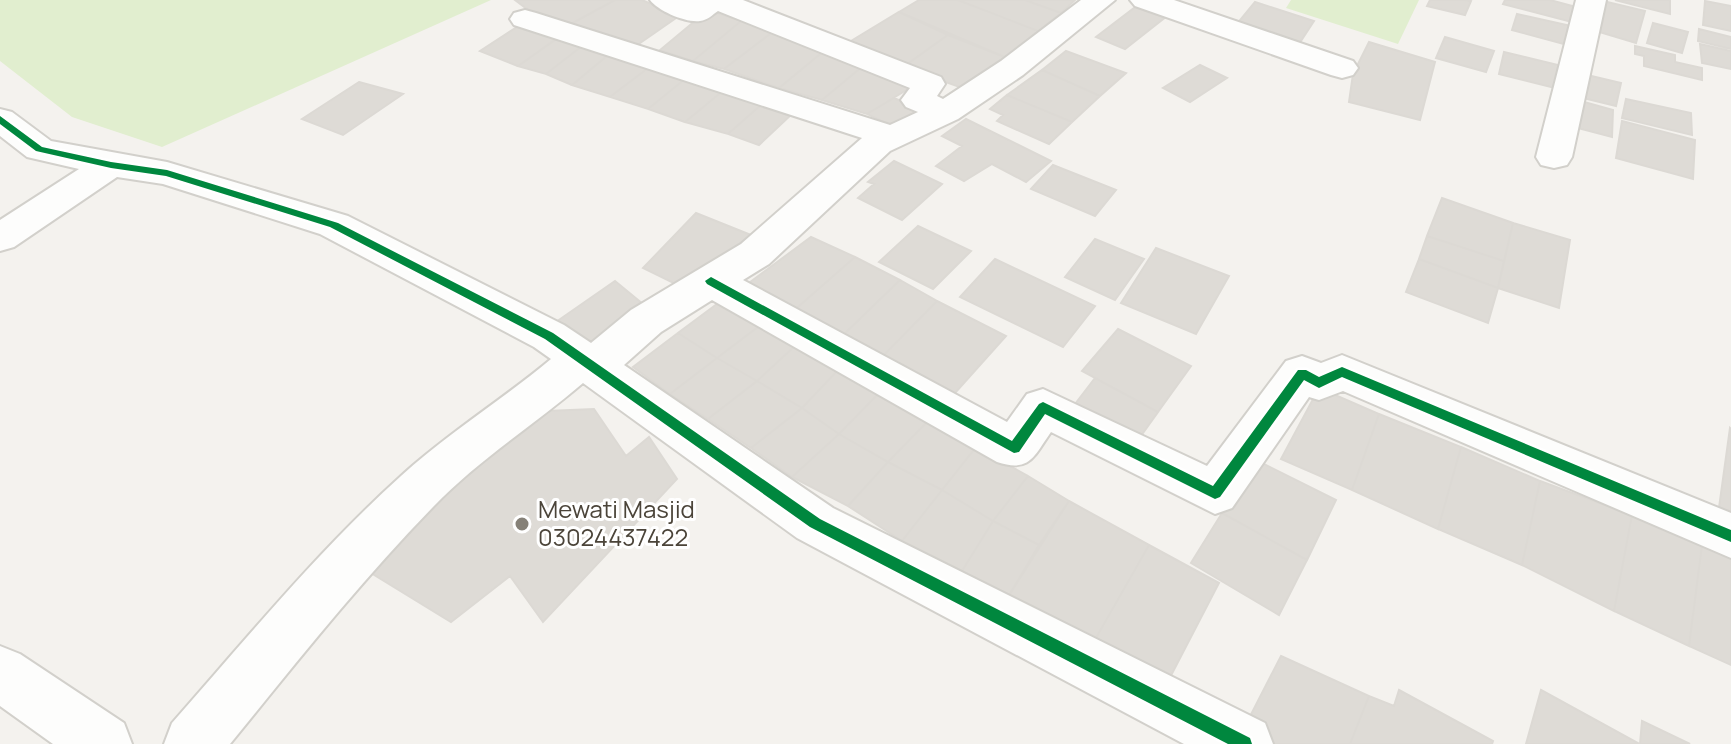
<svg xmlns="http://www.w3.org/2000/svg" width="1731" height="744" viewBox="0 0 1731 744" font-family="Manrope,sans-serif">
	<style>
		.green { fill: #e1eecf }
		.building { fill: #dedbd6; stroke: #dcd9d4; stroke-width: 2 }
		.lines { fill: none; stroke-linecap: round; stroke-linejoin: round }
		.street-casing { stroke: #d2d0cb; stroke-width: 4 }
		.street { fill: #fdfdfc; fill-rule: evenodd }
		.cycleway-casing { stroke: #fff; stroke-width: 5 }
		.cycleway { fill: #00873e; fill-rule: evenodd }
		.poi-dot { fill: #868178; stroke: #fff; stroke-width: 3 }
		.labels { text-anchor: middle; stroke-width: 6; stroke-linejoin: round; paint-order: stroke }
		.poi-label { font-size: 24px; fill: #4b4439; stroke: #fff; text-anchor: start }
	</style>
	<rect width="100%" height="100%" fill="#f4f2ee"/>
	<path class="green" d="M0 0H491L162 147 72 117 0 61Z
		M1291 0H1419L1398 44 1286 8Z"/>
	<path class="building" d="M515 0H615L567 26 531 12Z
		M615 0H642L679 16 633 48 567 26Z
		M919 0H958L1038 31 1007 58 899 12Z
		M958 0H1025L1061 13 1038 31Z
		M1025 0H1075L1061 13Z
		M1430 0H1465L1471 1 1465 15 1427 6Z
		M1505 0H1550L1576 7 1572 22 1503 4Z
		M1615 0H1670V14Z
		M1603 1 1645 11 1636 43 1593 30Z
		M1705 1 1731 6V31L1703 25Z
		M1255 2 1314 21 1297 47 1236 25Z
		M1138 5 1167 16 1125 49 1096 37Z
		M708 10 741 21 693 61 660 50Z
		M899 12 948 35 903 67 846 44Z
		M1517 14 1571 26 1564 44 1512 30Z
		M741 21 774 31 724 69 693 61Z
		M1653 23 1688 32 1682 53 1647 43Z
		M520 25 559 37 518 66 480 51Z
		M1699 29 1731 37V49L1698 41Z
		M774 31 825 50 779 88 724 69Z
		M948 35 1007 58 965 89 903 67Z
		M559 37 582 46 546 74 518 66Z
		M1445 37 1494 51 1486 72 1436 58Z
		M1369 42 1435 62 1420 120 1349 102 1353 74Z
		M1700 44 1731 51V69L1702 63Z
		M582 46 608 55 572 85 546 74Z
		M1635 46 1675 55V62L1702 68V80L1644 66V56L1635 54Z
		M825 50 863 66 822 100 779 88Z
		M1066 51 1126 73 1100 96 1042 70Z
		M1504 52 1562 66 1559 89 1499 74Z
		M608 55 648 68 610 97 572 85Z
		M1200 65 1227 78 1190 102 1163 88Z
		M863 66 913 86 867 114 822 100Z
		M648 68 685 79 648 109 610 97Z
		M1042 70 1100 96 1072 122 1007 95Z
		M1583 74 1621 83 1616 106 1579 97Z
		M685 79 724 90 685 122 648 109Z
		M359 82 403 94 343 135 302 119Z
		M724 90 762 104 728 134 685 122Z
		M1007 95 1072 122 1049 144 997 121 1003 115 990 109Z
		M894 98 928 113 894 127 867 114Z
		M1626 99 1691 113 1692 135 1622 118Z
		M1577 100 1613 110 1612 137 1574 127Z
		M762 104 793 113 759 145 728 134Z
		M966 119 1051 161 1026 182 992 164 964 181 936 166 962 146 942 136Z
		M1622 121 1695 140 1693 179 1616 158Z
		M894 161 942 184 902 220 858 198 874 184 868 182Z
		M1053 165 1116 190 1095 216 1031 189Z
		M1442 198 1513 223 1504 261 1427 236Z
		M696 213 761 239 684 288 643 268Z
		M1513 223 1570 240 1559 308 1498 288Z
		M918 226 971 251 933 289 879 262Z
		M1427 236 1504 261 1498 288 1419 259Z
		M811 237 855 257 790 314 742 288Z
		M1095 239 1144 259 1115 300 1065 277Z
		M1156 248 1229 276 1196 334 1121 303Z
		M855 257 900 280 838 340 790 314Z
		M995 259 1095 306 1063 347 960 297Z
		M1419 259 1498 288 1488 323 1406 292Z
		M900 280 937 301 877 362 838 340Z
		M615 281 649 309 601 348 553 324Z
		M721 301 758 327 717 358 678 333Z
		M937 301 1006 336 947 402 877 362Z
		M758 327 796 345 757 381 717 358Z
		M1118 329 1191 366 1158 412 1082 371Z
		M678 333 717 358 670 394 633 367Z
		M796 345 840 368 802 408 757 381Z
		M717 358 757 381 708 419 670 394Z
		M840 368 880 392 839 434 802 408Z
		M1095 378 1158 412 1133 447 1069 412Z
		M757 381 802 408 751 448 708 419Z
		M1319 388 1379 414 1352 490 1281 459Z
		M880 392 929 420 888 462 839 434Z
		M802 408 839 434 792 477 751 448Z
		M594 409 626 456 649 437 677 479 543 622 510 576 451 622 363 568 522 412Z
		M1379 414 1461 447 1438 529 1352 490Z
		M929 420 976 447 942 490 888 462Z
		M1730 428 1731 429V520L1718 515Z
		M839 434 888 462 848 506 792 477Z
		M976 447 1028 476 993 521 942 490Z
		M1461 447 1540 481 1522 565 1438 529Z
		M1254 459 1336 500 1307 560 1222 513Z
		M888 462 942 490 902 541 848 506Z
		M1028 476 1069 501 1039 545 993 521Z
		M1540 481 1632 515 1614 611 1522 565Z
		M942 490 993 521 962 571 902 541Z
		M1069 501 1149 545 1092 645 1008 597Z
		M1222 513 1307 560 1279 615 1191 563Z
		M1632 515 1702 545 1689 646 1614 611Z
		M993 521 1039 545 1008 597 962 571Z
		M1149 545 1219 583 1165 687 1092 645Z
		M1702 545 1731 558V665L1689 646Z
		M1281 656 1369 696 1350 744H1274L1244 728Z
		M1399 690 1493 741 1492 744H1350L1369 696 1394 706Z
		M1541 690 1638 743V744H1526Z
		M1642 721 1690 744H1640Z"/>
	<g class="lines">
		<defs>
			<path id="street" d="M650 0H743L941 77 945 84 937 96 943 99 1001 61 1081 0H1115L1023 75 958 119 890 151 769 264 743 280 1007 422 1027 394 1043 389 1207 466 1286 361 1302 356 1321 363 1342 355 1731 513V558L1343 391 1319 400 1309 397 1232 508 1215 514 1051 432C1034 456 1030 473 997 462L712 300 661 332 624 365 833 508 1265 723 1273 744H1184L797 538 583 383C534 425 478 460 433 507 360 582 296 663 230 744H164L172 723C246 639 318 551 401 476 448 433 502 400 551 359L534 347 320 234 163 184 117 177 14 247 0 251V220L79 169 27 157 0 136V109L12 112 51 141 167 162 348 216 564 325 591 343 631 310 741 244 862 138 514 25 510 19 514 13 525 10 536 13 890 125 918 112 906 107 901 100 910 88 718 11C712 15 708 20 700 21 686 23 658 11 650 0Z
				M1130 0H1174L1353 61 1358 68 1353 75 1342 78 1331 75 1135 6Z
				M1576 0H1606L1572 157 1567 165 1554 168 1541 165 1536 157Z
				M0 646 20 654 124 723 132 744H53L0 706Z"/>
		</defs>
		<use href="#street" class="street-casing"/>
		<use href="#street" class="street"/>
		<defs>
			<path id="cycleway" d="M0 116 42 147 111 162 167 170 338 223 553 333 820 519 1250 738 1252 744H1228L810 527 545 339 330 227 166 176 111 168 36 151 0 124Z
				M711 277 1012 441 1039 404 1043 402 1213 486 1298 370H1306L1319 377 1342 367 1731 530V542L1342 377 1319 388 1304 380 1220 497 1215 499 1045 414 1019 452 1014 453 707 284 705 281Z"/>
		</defs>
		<use href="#cycleway" class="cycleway-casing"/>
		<use href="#cycleway" class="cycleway"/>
	</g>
	<circle class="poi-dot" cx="522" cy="524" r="8"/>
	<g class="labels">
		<g class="poi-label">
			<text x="538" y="518">Mewati Masjid<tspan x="538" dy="28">03024437422</tspan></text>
		</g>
	</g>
</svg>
